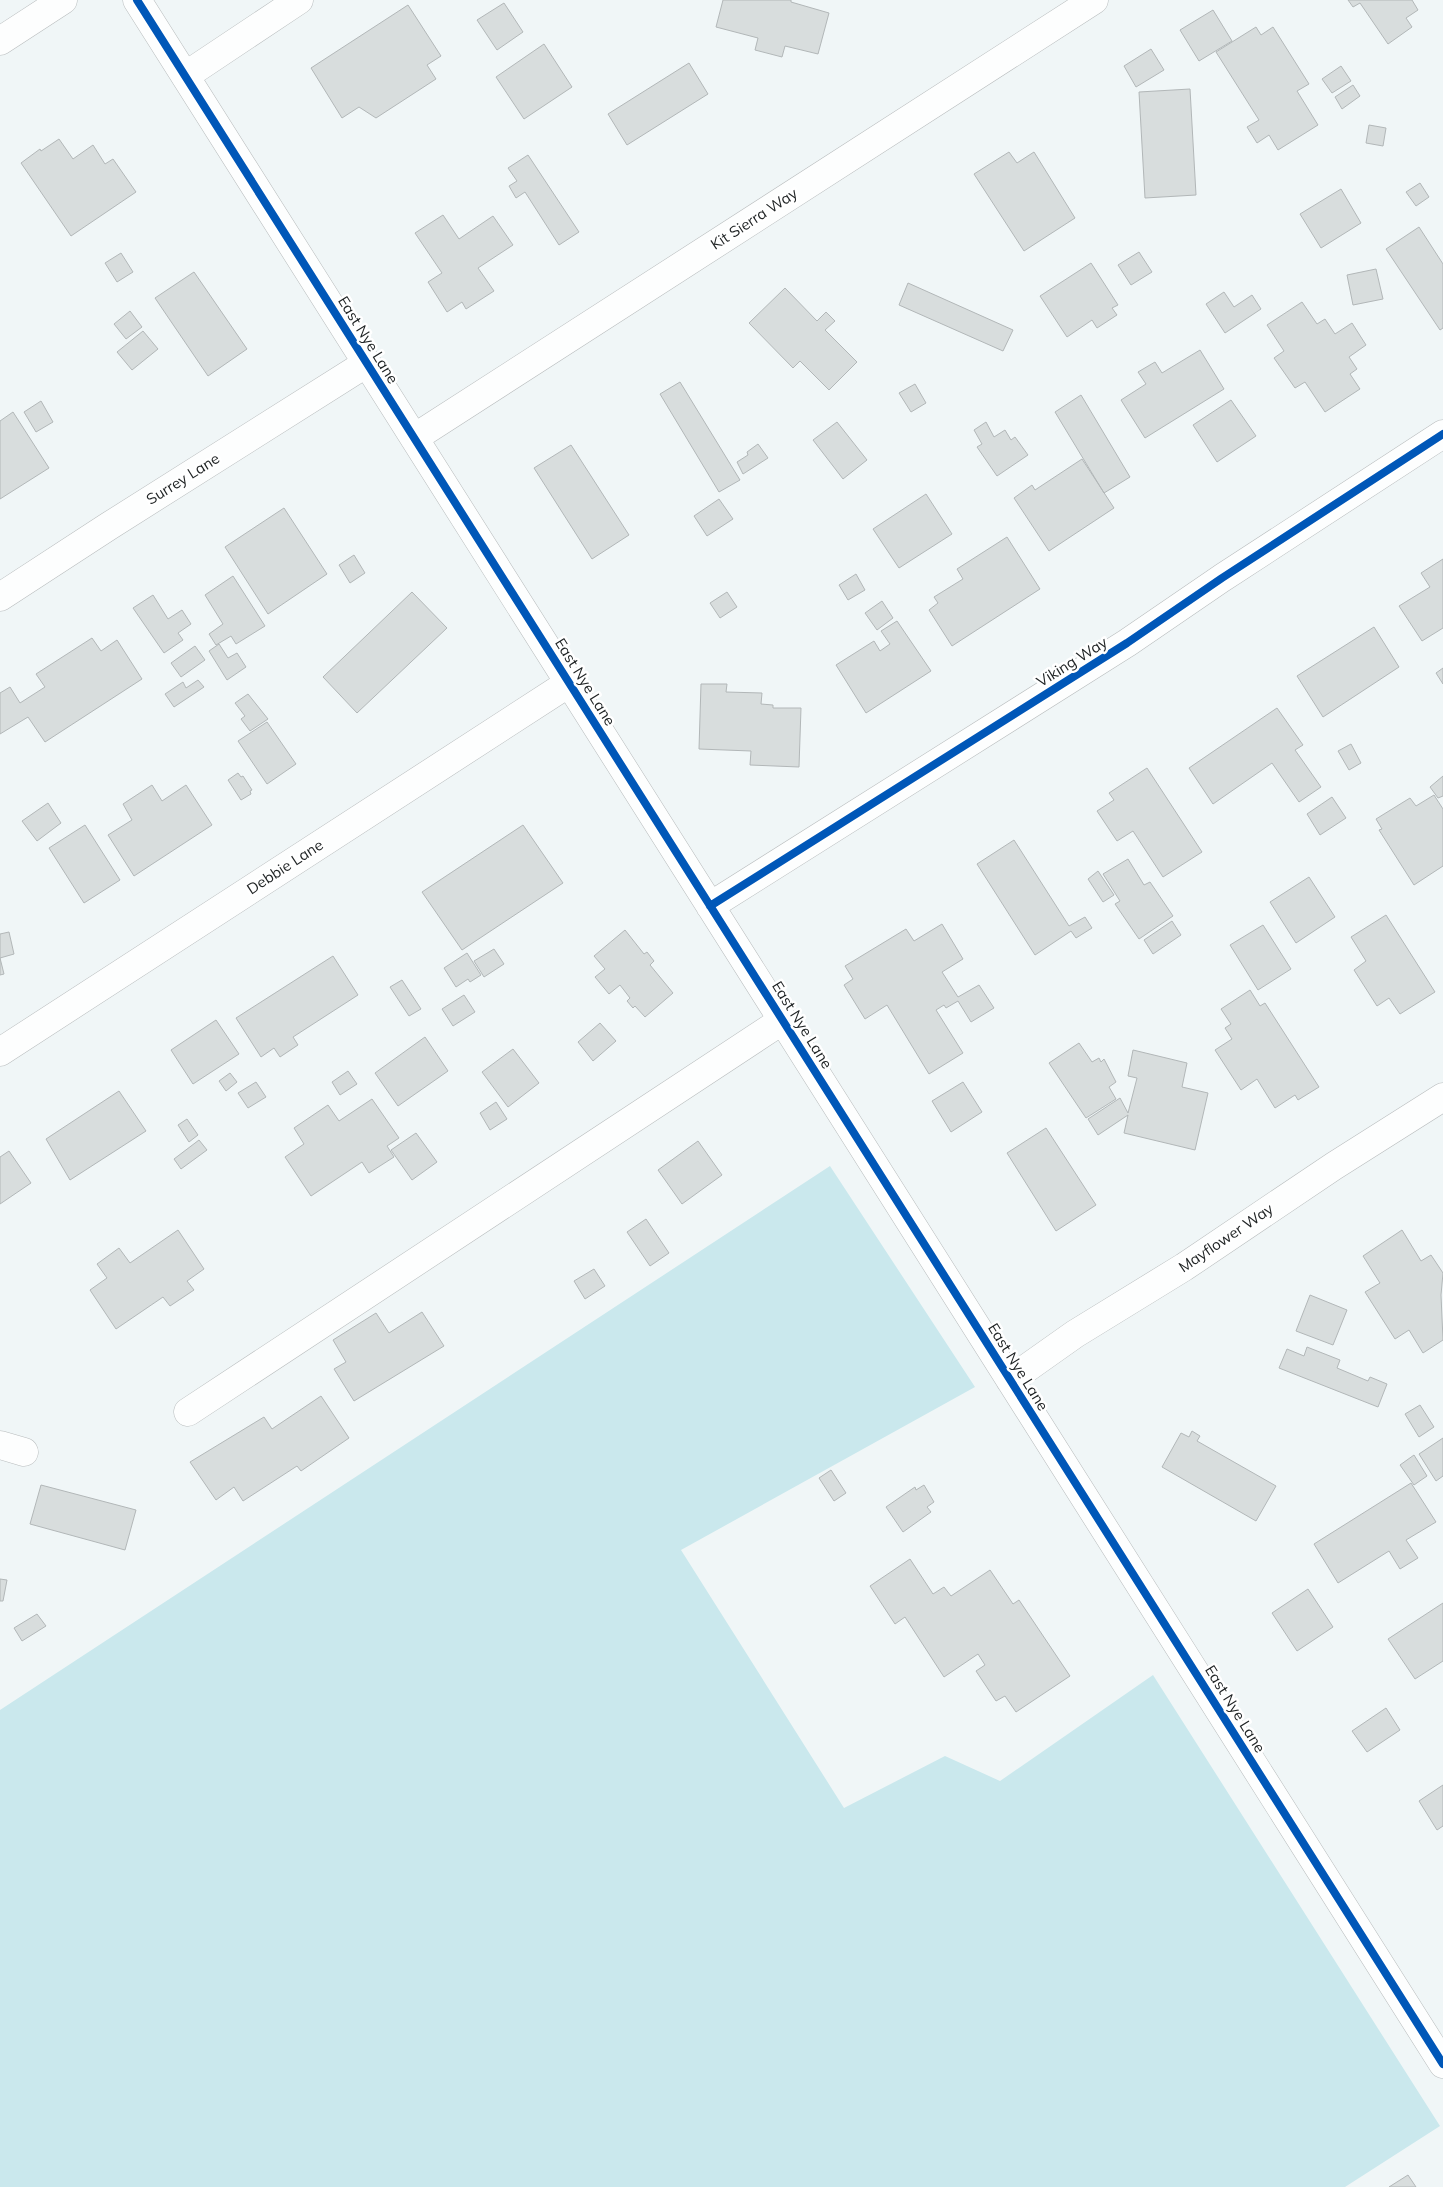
<svg xmlns="http://www.w3.org/2000/svg" width="1443" height="2187" viewBox="0 0 1443 2187" font-family="Mulish,sans-serif">
	<style>
		.green { fill: #cae8ed }
		.building { fill: #d8dddd; stroke: #b2b7b8 }
		.lines { fill: none; stroke-linecap: round; stroke-linejoin: round }
		.minor-casing { stroke: #b8bcbd; stroke-width: 29 }
		.minor { stroke: #fdfefe; stroke-width: 28 }
		.cycleway-casing { stroke: #fff; stroke-width: 11 }
		.cycleway { stroke: #0057b8; stroke-width: 8 }
		.labels { text-anchor: middle; stroke-width: 5; stroke-linejoin: round; paint-order: stroke }
		.street-label { font-size: 15px; fill: #212526; stroke: #fff }
	</style>
	<rect width="100%" height="100%" fill="#f0f6f7"/>
	<path class="green" d="M830 1166 975 1387 681 1550 844 1808 945 1756 1000 1781 1153 1675 1440 2126 1345 2187H0V1710Z"/>
	<path class="building" d="M723 0H791V2L829 13 818 54 785 46 782 57 755 50 758 38 716 27Z
		M1348 0H1412L1418 10 1406 18 1412 27 1388 44 1360 3 1353 7Z
		M504 3 523 32 497 50 477 20Z
		M408 5 441 56 427 65 436 79 376 118 359 107 342 118 311 68Z
		M1213 10 1232 41 1199 61 1180 30Z
		M1256 27 1261 35 1273 27 1309 84 1297 91 1318 125 1278 150 1269 135 1257 143 1247 127 1259 120 1216 52Z
		M544 44 572 87 524 119 496 77Z
		M1151 49 1164 70 1136 87 1124 66Z
		M689 63 708 94 627 145 608 114Z
		M1341 66 1351 81 1332 93 1322 79Z
		M1353 85 1360 96 1342 109 1335 97Z
		M1190 89 1196 195 1145 198 1139 92Z
		M1369 125 1386 128 1383 146 1366 143Z
		M59 139 73 159 93 145 105 164 113 159 136 192 71 236 21 163 40 149 41 151Z
		M1009 152 1017 163 1034 152 1075 218 1024 251 974 174Z
		M528 155 579 232 559 245 525 192 516 198 509 186 517 181 508 168Z
		M1420 183 1429 197 1416 206 1406 192Z
		M1341 189 1361 223 1321 248 1300 214Z
		M443 215 459 239 493 216 513 245 478 268 494 291 466 309 462 302 447 312 428 282 442 273 415 233Z
		M1419 227 1443 264V328L1440 330 1386 249Z
		M1139 252 1152 272 1131 285 1118 265Z
		M121 253 133 272 117 282 105 263Z
		M1091 263 1118 305 1112 308 1117 315 1097 328 1092 320 1067 337 1040 296Z
		M1376 269 1383 299 1353 305 1347 275Z
		M194 272 247 349 208 376 155 298Z
		M908 283 1013 330 1003 351 899 305Z
		M785 288 817 321 826 312 835 321 825 330 857 362 829 390 800 361 793 368 749 323Z
		M1224 292 1234 307 1252 295 1261 309 1225 333 1206 304Z
		M1302 302 1317 324 1325 319 1335 334 1352 323 1366 345 1349 357 1357 369 1350 374 1360 389 1325 412 1305 382 1295 388 1274 358 1284 351 1267 325Z
		M130 311 142 327 126 339 114 324Z
		M143 331 158 349 132 370 117 352Z
		M1200 350 1224 389 1145 438 1121 400 1146 384 1138 372 1155 362 1162 373Z
		M680 382 740 480 719 492 660 394Z
		M915 384 926 403 911 412 899 393Z
		M1081 395 1130 477 1104 493 1055 412Z
		M1231 400 1256 436 1217 462 1193 425Z
		M41 401 53 422 36 432 24 412Z
		M13 412 49 468 0 499V421Z
		M837 422 867 460 843 479 813 440Z
		M986 422 994 437 1005 430 1011 440 1015 437 1028 455 997 476 977 447 982 444 974 430Z
		M758 444 768 458 743 474 737 462 748 455 747 452Z
		M571 445 629 535 592 559 534 468Z
		M1082 459 1114 508 1049 551 1014 498 1032 485 1035 490Z
		M926 494 952 534 899 568 873 529Z
		M719 499 733 519 707 536 694 516Z
		M284 508 327 574 268 614 225 547Z
		M1007 537 1040 589 952 646 929 610 938 603 934 597 963 579 957 569Z
		M354 555 365 573 350 583 339 565Z
		M1443 559V628L1422 641 1399 606 1430 587 1421 573Z
		M856 574 865 590 848 600 839 585Z
		M233 576 265 626 236 644 231 636 216 645 209 634 223 624 205 595Z
		M412 592 447 628 357 713 323 677Z
		M727 592 737 607 720 618 710 603Z
		M153 595 168 619 182 610 191 624 178 633 183 640 164 653 133 608Z
		M882 601 893 618 877 630 865 613Z
		M897 621 931 671 866 713 836 665 874 641 880 651 890 644 881 631Z
		M1374 627 1399 667 1323 717 1297 676Z
		M92 638 101 651 117 640 142 679 45 742 28 717 0 734V693L10 687 20 703 45 687 36 674Z
		M219 644 228 658 237 653 246 667 227 680 209 651Z
		M195 646 205 660 181 677 171 663Z
		M1443 668V684L1436 673Z
		M198 680 204 687 174 707 165 694 183 682 186 688Z
		M701 684H727L726 692 762 693 761 704 773 705V708H801L799 767 750 765 751 751 699 749Z
		M248 694 268 719 250 731 241 719 245 716 235 703Z
		M1277 708 1303 745 1295 750 1321 787 1299 802 1272 763 1213 804 1189 768Z
		M267 722 296 764 267 784 238 741Z
		M1351 744 1361 763 1349 770 1338 751Z
		M1147 768 1202 852 1163 877 1133 831 1117 841 1097 811 1114 800 1109 793Z
		M238 773 241 777 243 776 252 790 250 791 251 794 241 800 228 780Z
		M1443 776V796L1438 798 1430 787Z
		M152 785 162 801 186 785 212 825 134 876 108 835 132 820 123 804Z
		M1434 795 1443 809V866L1414 885 1379 830 1382 829 1376 819 1410 798 1416 806Z
		M1332 797 1346 818 1320 835 1307 814Z
		M48 803 61 823 37 841 22 821Z
		M85 825 120 880 84 903 49 848Z
		M523 825 563 883 462 950 422 892Z
		M1014 840 1069 926 1085 917 1092 928 1076 938 1071 931 1035 955 977 864Z
		M1128 859 1144 885 1150 882 1173 916 1139 939 1115 904 1120 901 1103 874Z
		M1098 871 1114 895 1103 902 1088 879Z
		M1309 877 1335 917 1296 943 1270 902Z
		M1386 915 1435 992 1400 1014 1389 998 1377 1006 1354 970 1366 961 1351 937Z
		M1172 921 1181 935 1153 954 1144 940Z
		M942 924 963 959 942 972 958 997 979 985 994 1008 971 1022 958 1001 946 1008 944 1005 936 1010 963 1053 929 1074 887 1005 865 1019 844 985 853 979 845 966 906 929 914 941Z
		M1263 925 1291 969 1258 990 1230 945Z
		M625 930 644 954 647 952 654 961 650 965 673 993 645 1017 635 1006 633 1008 627 1001 630 998 620 985 609 994 595 977 605 969 594 956Z
		M9 932 14 954 0 958 4 974 0 975V934Z
		M494 949 504 964 484 977 474 961Z
		M467 953 481 975 470 982 468 979 456 987 444 968Z
		M333 956 358 995 293 1037 298 1045 280 1057 274 1048 261 1057 236 1018Z
		M402 980 421 1009 409 1016 390 987Z
		M1250 990 1260 1006 1265 1003 1319 1087 1298 1100 1295 1095 1275 1108 1257 1079 1241 1090 1215 1050 1232 1039 1225 1028 1231 1024 1221 1009Z
		M464 995 475 1012 453 1026 442 1009Z
		M216 1020 239 1054 193 1084 171 1050Z
		M600 1023 616 1041 593 1061 578 1042Z
		M425 1037 448 1071 398 1106 375 1073Z
		M1079 1043 1092 1062 1099 1058 1101 1062 1104 1059 1116 1082 1109 1087 1116 1099 1086 1118 1049 1063Z
		M513 1049 539 1083 508 1107 482 1072Z
		M1133 1050 1187 1063 1182 1087 1208 1093 1195 1150 1124 1133 1128 1115 1098 1135 1088 1119 1120 1098 1128 1113 1137 1078 1128 1076Z
		M348 1071 357 1084 340 1095 332 1082Z
		M230 1073 237 1082 226 1091 219 1081Z
		M256 1082 266 1097 248 1108 238 1093Z
		M963 1082 982 1112 951 1132 932 1101Z
		M119 1091 146 1131 70 1180 46 1139Z
		M372 1099 399 1138 387 1146 394 1157 369 1173 362 1162 311 1196 285 1157 304 1144 294 1128 328 1105 339 1121Z
		M496 1102 507 1119 490 1130 480 1113Z
		M187 1119 198 1135 189 1142 178 1125Z
		M1046 1128 1096 1205 1056 1231 1007 1153Z
		M416 1133 437 1162 412 1180 391 1150Z
		M199 1140 207 1150 181 1169 174 1159Z
		M698 1141 722 1175 682 1204 658 1170Z
		M9 1151 31 1183 0 1204V1157Z
		M646 1219 669 1253 650 1266 627 1232Z
		M178 1230 204 1269 187 1281 194 1290 170 1306 163 1297 116 1329 90 1290 107 1278 97 1264 119 1248 130 1263Z
		M1402 1230 1421 1261 1431 1255 1443 1273 1441 1295 1443 1340 1423 1353 1409 1330 1395 1339 1365 1292 1380 1283 1363 1256Z
		M594 1269 605 1286 585 1299 574 1281Z
		M1310 1295 1347 1310 1333 1345 1296 1331Z
		M422 1312 444 1346 354 1401 334 1369 346 1362 333 1340 376 1313 389 1333Z
		M1307 1347 1340 1360 1337 1368 1368 1381 1370 1377 1387 1384 1378 1407 1279 1368 1287 1349 1304 1356Z
		M321 1396 349 1438 301 1471 297 1466 243 1501 234 1487 216 1500 190 1462 264 1417 272 1429Z
		M1420 1405 1434 1427 1419 1437 1405 1414Z
		M1192 1431 1200 1436 1197 1441 1276 1486 1256 1521 1162 1467 1181 1433 1189 1437Z
		M1443 1438V1476L1436 1481 1419 1454Z
		M1414 1455 1427 1476 1414 1485 1400 1465Z
		M831 1470 846 1493 834 1501 819 1478Z
		M1411 1483 1436 1522 1406 1540 1418 1558 1400 1569 1389 1551 1338 1583 1314 1544Z
		M41 1485 136 1510 125 1550 30 1524Z
		M924 1485 934 1502 927 1507 931 1512 903 1532 886 1507 915 1487 916 1490Z
		M910 1559 933 1594 944 1587 951 1596 990 1570 1013 1604 1019 1600 1070 1676 1016 1712 1005 1696 996 1701 976 1671 985 1665 978 1654 944 1677 905 1617 895 1624 870 1586Z
		M0 1579 7 1580 3 1601H0Z
		M1308 1589 1333 1627 1297 1651 1272 1613Z
		M1443 1603V1661L1415 1679 1388 1639Z
		M37 1614 46 1626 22 1641 14 1628Z
		M1386 1708 1400 1730 1367 1752 1352 1731Z
		M1443 1785V1826L1437 1830 1419 1801Z
		M1408 2175 1416 2187H1389Z"/>
	<g class="lines">
		<defs>
			<path id="minor" d="M137 0 1443 2064
				M0 41 63 0
				M185 76 299 0
				M414 438 1094 0
				M0 597 109 526 367 363
				M710 906 1127 643 1222 578 1443 434
				M0 1052 569 683
				M1010 1380 1075 1334 1184 1267 1334 1166 1443 1097
				M188 1412 783 1020
				M0 1445 24 1452"/>
		</defs>
		<use href="#minor" class="minor-casing"/>
		<use href="#minor" class="minor"/>
		<defs>
			<path id="cycleway" d="M137 0 1443 2064
				M710 906 1127 643 1222 578 1443 434"/>
		</defs>
		<use href="#cycleway" class="cycleway-casing"/>
		<use href="#cycleway" class="cycleway"/>
	</g>
	<g class="labels">
		<g class="street-label">
			<text transform="translate(754 219) rotate(-33)" y="5">Kit Sierra Way</text>
			<text transform="translate(368 340) rotate(58)" y="5">East Nye Lane</text>
			<text transform="translate(183 479) rotate(-32)" y="5">Surrey Lane</text>
			<text transform="translate(1072 662) rotate(-32)" y="5">Viking Way</text>
			<text transform="translate(585 682) rotate(58)" y="5">East Nye Lane</text>
			<text transform="translate(285 867) rotate(-33)" y="5">Debbie Lane</text>
			<text transform="translate(802 1025) rotate(58)" y="5">East Nye Lane</text>
			<text transform="translate(1226 1238) rotate(-34)" y="5">Mayflower Way</text>
			<text transform="translate(1018 1367) rotate(58)" y="5">East Nye Lane</text>
			<text transform="translate(1235 1709) rotate(58)" y="5">East Nye Lane</text>
		</g>
	</g>
</svg>
